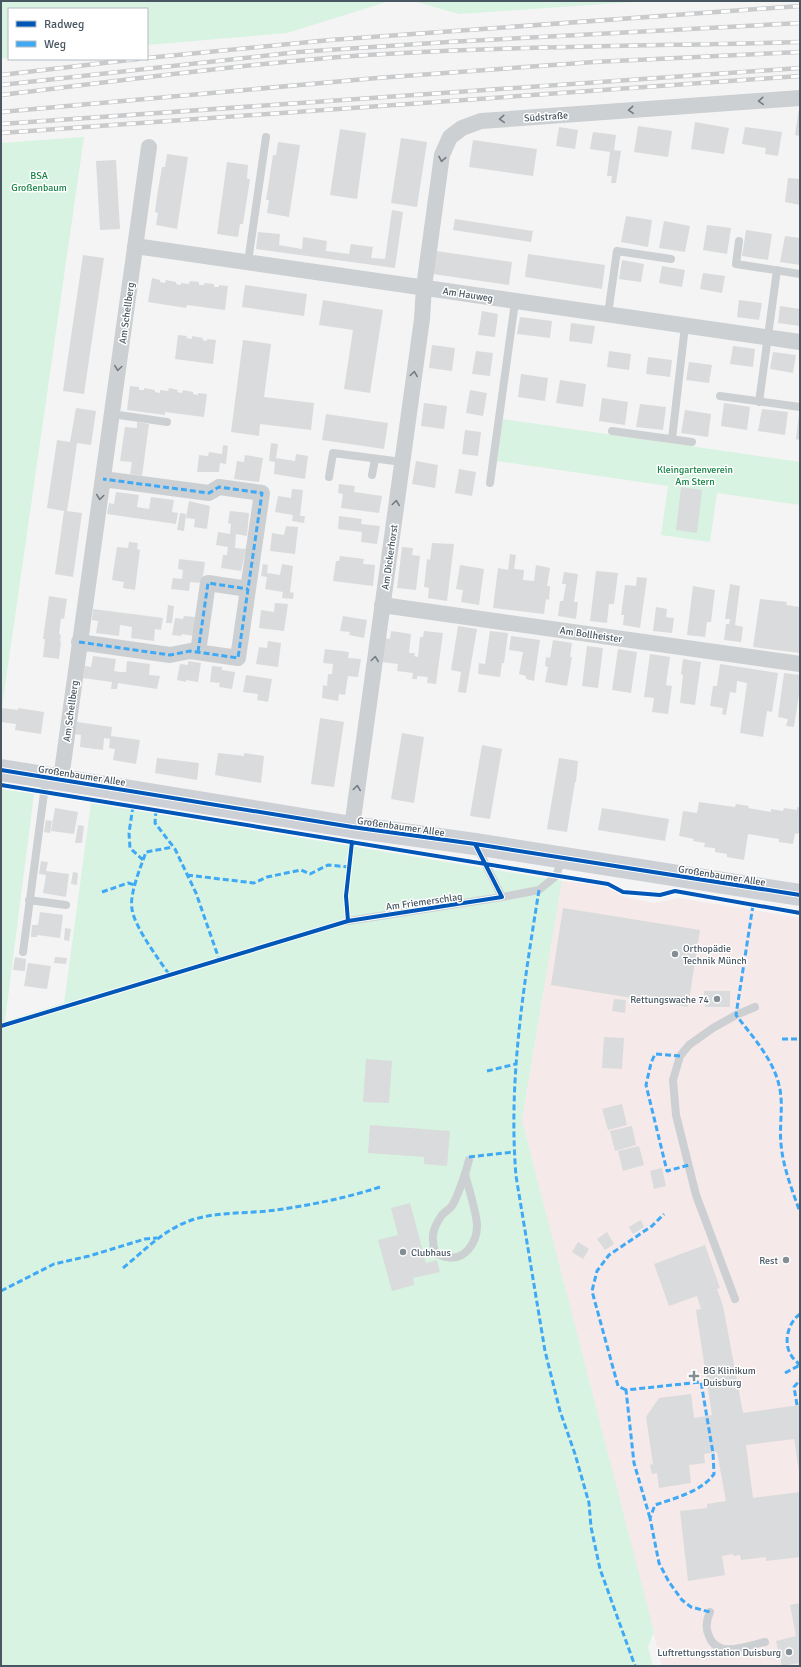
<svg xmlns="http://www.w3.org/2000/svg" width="801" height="1667" viewBox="0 0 801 1667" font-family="Signika,sans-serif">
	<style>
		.medical { fill: #f5e9e9 }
		.green { fill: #d8f3e1 }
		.building { fill: #dadbdc }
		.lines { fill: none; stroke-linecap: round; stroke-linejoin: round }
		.service { stroke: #cdd0d2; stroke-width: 8 }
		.minor { stroke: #cdd0d2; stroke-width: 16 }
		.secondary { stroke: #cdd0d4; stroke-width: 22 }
		.rail-casing { stroke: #c9cacc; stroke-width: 4.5 }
		.rail { stroke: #fff; stroke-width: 3; stroke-dasharray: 9; stroke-linecap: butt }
		.quiet { stroke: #3fa9f5; stroke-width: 3; stroke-dasharray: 6 3; stroke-linecap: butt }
		.cycleway-casing { stroke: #fff; stroke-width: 6 }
		.cycleway { stroke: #0057b8; stroke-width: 4 }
		.oneway { stroke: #717b84 }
		.poi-dot { fill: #858e95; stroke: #fff; stroke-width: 1.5 }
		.labels { text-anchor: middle; stroke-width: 3; stroke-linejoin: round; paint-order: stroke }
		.street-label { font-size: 10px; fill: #495762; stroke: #fff }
		.park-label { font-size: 10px; fill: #148345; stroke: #fff }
		.poi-label { font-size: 10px; fill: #495762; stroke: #fff; text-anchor: start }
	</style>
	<rect width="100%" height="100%" fill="#f4f4f4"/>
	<path class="medical" d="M562 881 604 886 625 897 655 903 678 898 800 918V1666H662L522 1120Z"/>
	<path class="green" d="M1 1H390L287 33 147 45V9H9V58L1 59Z
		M413 1H648L459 14Z
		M84 137 1 714V143Z
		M503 419 800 462V505L717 493 710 542 661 535 668 486 497 461Z
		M1 789 34 794 5 1021 64 1003 91 803 562 881 522 1120 654 1632 648 1647 653 1666H1Z"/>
	<path class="building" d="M799 108H800V136L795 135Z
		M695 122 729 128 724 154 691 149Z
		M638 126 672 131 668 157 634 152Z
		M559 127 578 130 575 149 556 146Z
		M745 127 782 132 778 156 765 154 766 148 742 144Z
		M340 129 366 133 357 199 330 195Z
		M593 132 616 135 614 150 621 151 616 183H611L612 176H607L610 152 590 149Z
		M401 138 427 142 417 207 391 203Z
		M473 140 537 149 533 176 469 167Z
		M278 142 300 145 289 217 267 213 269 200H266L273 155H276Z
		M167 154 188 157 177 229 156 225 158 213 155 212 157 196 162 167H165Z
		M116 160 120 229 100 230 96 161Z
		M227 162 248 165 247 179H250L243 224H240L238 237 217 234Z
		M788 178 800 179V205L785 202Z
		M392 210 403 212 395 268 256 249 258 232 280 234 279 245 302 249 303 237 327 241 326 251 349 254 351 244 373 247 371 258 385 259Z
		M626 216 652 220 648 247 621 242Z
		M455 219 533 231 531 242 453 230Z
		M664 221 690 226 685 252 659 248Z
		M707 225 731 228 727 254 703 250Z
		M746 230 772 234 768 260 742 256Z
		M785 236 800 238V265L780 262Z
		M436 251 512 262 509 285 433 274Z
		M528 254 605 265 602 289 525 277Z
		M83 255 104 258 84 394 63 391Z
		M622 260 644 264 641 282 619 279Z
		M662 266 685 270 682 287 659 283Z
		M703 273 725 276 722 293 700 289Z
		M152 278 160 280V282L165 283 166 280 176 282V284L181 285V283L189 284 190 281 199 282V285H204V283L214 284V287H219V285L228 286 225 310 187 305 186 308 148 302Z
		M245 285 307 294 304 316 242 307Z
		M323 300 383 310 370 393 344 389 353 330 319 325Z
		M739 300 762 303 759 320 737 317Z
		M780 306 800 309V326L778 323Z
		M482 311 498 314 495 337 478 335Z
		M520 317 552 321 550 338 517 334Z
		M571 323 595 326 592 344 569 341Z
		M178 335 187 336 186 338 192 339V336L203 338 202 340 207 341V339L216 340 213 364 175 359Z
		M243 340 271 344 264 397 314 403 311 430 260 424 259 436 231 432Z
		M432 345 455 348 452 371 429 368Z
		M733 346 755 349 753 367 730 364Z
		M476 351 493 353 490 376 472 374Z
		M609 351 631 354 629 370 607 367Z
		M773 352 796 355 793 373 770 369Z
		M648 357 672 360 670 377 646 374Z
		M689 362 712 365 709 383 686 380Z
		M521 374 548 378 545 401 518 397Z
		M560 380 586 384 583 407 556 403Z
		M130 386 139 387V390H144V388L155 390V392L160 393V390L168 391 169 388 178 390 177 392 182 393 183 390 193 392V394L198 395V393L207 394 204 417 165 412V415L127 410Z
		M470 390 487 393 483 416 466 413Z
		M602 398 628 402 625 425 599 421Z
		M424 403 447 406 444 429 421 426Z
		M724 403 750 407 747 430 721 426Z
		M640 404 666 407 663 430 636 427Z
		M76 408 96 411 91 445 77 443 70 492 67 511 82 513 73 577 55 574 64 511 47 508 57 440 70 442Z
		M762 409 788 412 785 435 758 431Z
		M685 410 711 414 708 437 681 433Z
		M326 414 388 423 384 449 322 440Z
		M799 415H800V440L796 439Z
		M137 422 149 424 142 476 130 474 132 462 120 461 125 427 137 428Z
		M465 430 481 432 478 456 462 454Z
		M271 443 278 444 276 458 295 461 296 454 308 456 305 479 274 474 275 462 269 461Z
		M223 445 228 446 226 464 220 463 219 472H197L199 455 208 456 209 452 222 454Z
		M245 455 263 458 259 482 234 479 237 461 244 462Z
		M416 461 438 465 435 488 412 484Z
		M459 469 476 472 472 496 455 493Z
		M339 484 355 486 354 492 382 496 379 513 341 508 343 494 338 493Z
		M681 487 702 490 697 533 676 530Z
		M292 489 303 490 300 516H305L304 523 292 521 293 515 275 512 278 496 291 498Z
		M116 492 139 495 137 507 149 509 151 497 174 500 172 512 178 513 176 524 107 514 109 503 114 504Z
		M189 501 210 506 207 529 194 527 195 519 186 518Z
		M230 511 249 513 247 536 236 534 235 548 246 549 241 571 221 568 223 555H227L228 547 216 545 218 532 230 534 231 524 228 523Z
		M180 513 186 514 184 531 177 530Z
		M339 516 362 519 361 524 380 526 377 544 361 542 362 532 338 529Z
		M286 526 298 527 295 554 270 551 272 533 284 535Z
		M129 542 138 543 137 549 140 550 135 590 123 588 124 582 112 580 117 547 128 548Z
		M432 543 454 544 447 601 428 598 429 588 424 587 427 559 430 560Z
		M402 547 413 548 412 555 420 556 416 590 397 588Z
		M510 554 516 555 514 569 524 570 523 580 534 581 536 565 550 568 547 586H550L549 600 546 599 544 614 493 608 498 568 508 570Z
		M340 556 364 559 363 564 375 565 373 586 333 581 336 561H339Z
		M179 559 205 562 202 583 190 582 189 591 171 589 173 578 182 579 183 570 178 569Z
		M263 564 268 565 267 573 280 575 282 564 293 566 290 592 294 593 293 599 282 598 283 592 265 589 267 577 261 576Z
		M460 565 484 569 479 605 461 602 463 590 456 589Z
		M596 571 618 573 614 604H609L607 623 590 621Z
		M564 572 578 574 574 602H578L576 619 558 616 560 601H563L566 584H562Z
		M637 577 647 578 640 628 623 625 624 615H621L625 585 636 586Z
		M730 584 740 586 735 625 743 627 741 642 724 640 726 624H729L730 619H725Z
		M693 586 715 590 711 622H707L705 637 687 635Z
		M49 596 67 599 64 619 61 618 59 634 61 635 60 641H61L59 659 43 657 45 639H43Z
		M760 599 787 602 786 605 800 607V653L753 647Z
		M275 603 288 604 284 631 259 628 261 610 274 612Z
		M168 605 174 606 172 623H166Z
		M656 607 667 609 666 617 674 618 672 633 653 631Z
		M93 609 163 618 161 630 155 629 154 641 131 638 132 627 127 626 120 625 119 636 96 633 98 621 92 620Z
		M184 616 196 617 194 636 182 634 181 636 172 635 175 618 183 619Z
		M343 616 367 620 364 638 349 635 350 632 340 631Z
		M458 626 477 629 466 693 458 692 461 672 451 670Z
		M391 631 411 634 409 653H415L414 656 418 657 420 637H423L424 631 443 633 436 684 427 683 428 677 417 676V679H412L413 673 397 671 398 664 381 662 384 638 390 639Z
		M490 631 508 633 504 663H502L500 677 478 674 479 663 485 664Z
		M511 636 540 640 534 681 526 679V676L519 674 523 652 509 650Z
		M553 640 572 643 570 657H572L567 686 545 682 548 667 545 666 546 657 550 658Z
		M268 641 281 643 278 667 256 664 259 647 267 648Z
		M587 646 603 648 598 688 582 686Z
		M325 649 349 652 348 658 361 659 358 677 348 676 345 695 339 694 338 701 322 698 323 685 327 686 328 674H332L333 664 323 663Z
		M618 649 637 652 631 693 612 690Z
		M650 654 670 657 666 685 672 686 668 714 652 712 654 698 644 697Z
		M93 656 116 659 114 671 120 672H126L127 661 150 664 149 675 160 676 157 689 118 683 117 689H111L112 682 83 678 85 666 91 667Z
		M683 659 701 662 695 705 680 703 683 675 681 674Z
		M188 661 201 663 198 682 186 680V682L177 680 180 664 188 665Z
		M720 664 778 673 772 712 767 711 763 737 740 733 747 683 737 681 736 693 730 692 726 715 722 714 723 708 710 706 713 686H717Z
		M212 666 222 667V670L235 672 232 689 219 687 220 683 210 682Z
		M784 673 800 675V688L794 727 786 726 788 719 778 717Z
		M246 675 272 679 268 702 257 700 258 694 243 692Z
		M2 708 18 710V708L44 712 41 734 15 730 16 724 1 722Z
		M320 718 344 722 334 787 311 784Z
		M77 722 112 727 111 736 140 740 136 764 113 760 115 749 109 748 110 739 104 738 103 750 80 747 81 735 75 734Z
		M402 733 424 737 414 803 391 799Z
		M482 745 502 749 490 819 470 816Z
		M218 753 244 756V753L264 756 261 783 215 775Z
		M157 758 199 763 197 780 155 773Z
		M559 758 578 761 576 782H575L567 832 547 829Z
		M699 802 735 807 736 804 749 806 748 808 771 812V809L783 811 784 808 797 810V807L800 808V833L795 834 793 844 779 842V839L748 834 744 860 727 857V854L715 852V848L704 847 705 843 693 841 694 839 679 836 683 811 697 813Z
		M55 808 78 812 74 834 51 831Z
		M602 808 669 819 665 841 598 830Z
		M46 820 52 821 50 833 44 832Z
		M78 825 84 826 82 843H75Z
		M41 861 48 862 46 871 69 874 66 897 43 893 46 875 39 874Z
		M73 872 78 873 77 885 71 884Z
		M563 908 700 930 688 1007 551 985Z
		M40 912 63 915 60 938 37 935V937H31L32 925H38Z
		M65 928 71 929 69 941 64 940Z
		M15 957 26 959 25 971 13 970Z
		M55 957 67 958 66 964 54 963Z
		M28 963 51 966 47 989 24 986Z
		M704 991H730V1007H705Z
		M614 999 626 1000 625 1013 612 1011Z
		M604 1037 624 1038 622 1069 602 1068Z
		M366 1059 392 1061 389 1103 363 1102Z
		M622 1104 627 1125 608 1130 602 1109Z
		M370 1125 450 1131 447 1166 424 1164V1157L368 1153Z
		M632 1126 636 1145 615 1151 610 1131Z
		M639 1146 644 1165 623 1171 618 1151Z
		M662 1168 666 1186 654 1189 650 1171Z
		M410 1203 426 1263 437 1260 440 1272 413 1278 414 1285 392 1291 378 1240 398 1235 391 1208Z
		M641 1220 644 1227 633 1234 629 1227Z
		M607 1232 614 1244 605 1250 597 1239Z
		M578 1242 589 1249 583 1259 572 1252Z
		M705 1245 720 1288 717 1289 723 1306 743 1413 800 1405V1477L794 1439 746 1445 753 1498 800 1492V1557L766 1561V1557L741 1560 740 1555 733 1556V1554L722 1556 725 1575 688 1581 680 1511 707 1508V1504L726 1501 717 1452 704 1454 705 1463 689 1465 691 1483 659 1488 657 1473 652 1474 650 1465 653 1464 646 1417 659 1398 691 1394 694 1418 712 1415 696 1310 701 1309 697 1296 669 1306 654 1264Z
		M800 1603V1663L782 1666 776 1641 796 1636 790 1605Z"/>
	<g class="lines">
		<path class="service" d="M739 241 736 264 800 274
			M248 262 266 137
			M608 314 617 251 671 259
			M720 396 800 407
			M759 402 777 270
			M112 414 167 422
			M612 431 692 442
			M672 439 685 326
			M372 475 375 459
			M329 477 333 453 402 462
			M490 483 515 302
			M477 847 502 897
			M29 900 66 905
			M348 921 502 897 539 890 556 876 562 859
			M23 952 46 778
			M465 1174C468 1186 477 1214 477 1226 477 1242 465 1261 447 1257 443 1257 439 1254 435 1253 431 1237 432 1229 442 1215 445 1211 451 1209 453 1204 459 1193 466 1172 469 1160
			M735 1299 696 1195 676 1115 673 1080 680 1056 689 1045 713 1028 736 1015 755 1007
			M710 1612C706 1621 705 1628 709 1636 717 1659 747 1646 765 1642"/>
		<path class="minor" d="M135 246 800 342
			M382 605 800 664
			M79 642 170 655 190 651 238 658 262 493 219 487 209 493 103 479
			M198 652 208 583 248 589
			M61 779 149 147
			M352 827 422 319 424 287 442 155 450 137 462 128 481 121 800 98"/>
		<path class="secondary" d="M1 770 352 827 475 844 800 895"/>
		<defs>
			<path id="rail" d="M147 58 330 40 800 6
				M1 75 138 59
				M1 85 298 52 448 42 800 23
				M1 95C118 81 236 65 353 56 502 46 651 46 800 42
				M1 112 377 78 594 62 800 52
				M1 124 800 68
				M1 133 800 76"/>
		</defs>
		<use href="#rail" class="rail-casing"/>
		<use href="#rail" class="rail"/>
		<path class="quiet" d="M79 642 170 655 190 651 238 658 262 493 219 487 209 493 103 479
			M198 652 208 583 248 589
			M133 806 129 833 130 848 143 860
			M156 810 155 823 175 849 196 893 219 959
			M187 875 254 883 267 877 301 870 310 874 328 865 349 867
			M539 890C524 984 508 1080 516 1176L545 1351 560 1411 575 1454 589 1503 591 1527 600 1569 635 1666
			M102 892 128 883 135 885
			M753 905 736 1015C752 1036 773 1059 779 1085 784 1104 779 1125 781 1144 783 1167 792 1190 800 1212
			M169 974C159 960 134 926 132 909 129 895 141 866 146 852L173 847
			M782 1039H800
			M680 1056 655 1054 651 1063 646 1085 667 1171 689 1165
			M487 1071 516 1064
			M469 1157 514 1152
			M123 1268C144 1251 162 1231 189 1221 216 1211 247 1214 276 1210 311 1205 346 1198 380 1187
			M1 1291 54 1264 89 1256 145 1239 157 1238
			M800 1314C788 1322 783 1343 791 1355 793 1359 797 1362 800 1365
			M785 1373 800 1365
			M626 1390 618 1386 592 1291 597 1271 609 1255 652 1226 664 1214
			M797 1405 794 1387 800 1380
			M650 1518 634 1463 626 1390 701 1382 713 1453 714 1474C701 1492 675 1498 655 1505L650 1518 659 1563 669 1582 682 1600 691 1607 710 1612"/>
		<defs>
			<path id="cycleway" d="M1 770 352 827 475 844 800 895
				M1 785 608 884 623 892 660 895 675 891 800 913
				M348 921 502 897 475 844
				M1 1026 348 921 346 896 352 842"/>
		</defs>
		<use href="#cycleway" class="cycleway-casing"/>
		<use href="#cycleway" class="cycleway"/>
	</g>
	<defs><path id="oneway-chevron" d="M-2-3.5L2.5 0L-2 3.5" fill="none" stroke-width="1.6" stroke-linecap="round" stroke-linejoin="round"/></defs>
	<g class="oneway">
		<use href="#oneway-chevron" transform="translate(761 101) rotate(176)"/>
		<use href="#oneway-chevron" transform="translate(631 110) rotate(176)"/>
		<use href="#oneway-chevron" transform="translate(502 119) rotate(176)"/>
		<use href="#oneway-chevron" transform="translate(442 159) rotate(101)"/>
		<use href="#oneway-chevron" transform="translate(118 368) rotate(98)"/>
		<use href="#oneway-chevron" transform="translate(414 374) rotate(-82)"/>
		<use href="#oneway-chevron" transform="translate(100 497) rotate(98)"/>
		<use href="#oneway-chevron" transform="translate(396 503) rotate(-82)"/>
		<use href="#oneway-chevron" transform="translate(375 659) rotate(-82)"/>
		<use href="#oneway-chevron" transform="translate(357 788) rotate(-82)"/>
	</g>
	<g class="poi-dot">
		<circle cx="675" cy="954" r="4"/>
		<circle cx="717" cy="999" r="4"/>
		<circle cx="403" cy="1252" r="4"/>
		<circle cx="786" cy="1260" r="4"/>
		<path d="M692 1370h4v4h4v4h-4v4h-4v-4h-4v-4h4z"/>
		<circle cx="789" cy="1652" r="4"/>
	</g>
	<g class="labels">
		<g class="street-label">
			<text transform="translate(546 116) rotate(-4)" y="4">Südstraße</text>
			<text transform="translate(468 294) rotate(9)" y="4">Am Hauweg</text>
			<text transform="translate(126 313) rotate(-82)" y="4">Am Schellberg</text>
			<text transform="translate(389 557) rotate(-82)" y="4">Am Dickerhorst</text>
			<text transform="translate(591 634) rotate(8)" y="4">Am Bollheister</text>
			<text transform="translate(70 711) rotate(-82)" y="4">Am Schellberg</text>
			<text transform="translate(82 775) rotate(9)" y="4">Großenbaumer Allee</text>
			<text transform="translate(401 826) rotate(8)" y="4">Großenbaumer Allee</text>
			<text transform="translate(722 875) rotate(9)" y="4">Großenbaumer Allee</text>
			<text transform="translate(424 901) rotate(-8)" y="4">Am Friemerschlag</text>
		</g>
		<g class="park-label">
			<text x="39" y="179">BSA<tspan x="39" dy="12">Großenbaum</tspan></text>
			<text x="695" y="473">Kleingartenverein<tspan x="695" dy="12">Am Stern</tspan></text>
		</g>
		<g class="poi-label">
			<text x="683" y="952">Orthopädie<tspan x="683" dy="12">Technik Münch</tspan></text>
			<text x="709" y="1003" text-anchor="end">Rettungswache 74</text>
			<text x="411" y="1256">Clubhaus</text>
			<text x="778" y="1264" text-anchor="end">Rest</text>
			<text x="703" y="1374">BG Klinikum<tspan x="703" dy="12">Duisburg</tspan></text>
			<text x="781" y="1656" text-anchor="end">Luftrettungsstation Duisburg</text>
		</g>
	</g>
	<rect width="801" height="1667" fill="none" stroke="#495762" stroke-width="4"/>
	<rect x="8" y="8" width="140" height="52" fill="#ffffff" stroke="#b6bcc0"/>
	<rect x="16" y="21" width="20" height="6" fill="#0057b8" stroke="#b6bcc0"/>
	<text x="44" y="28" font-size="12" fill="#495762">Radweg</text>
	<rect x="16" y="41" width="20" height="6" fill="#3fa9f5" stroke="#b6bcc0"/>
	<text x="44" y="48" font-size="12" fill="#495762">Weg</text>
</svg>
